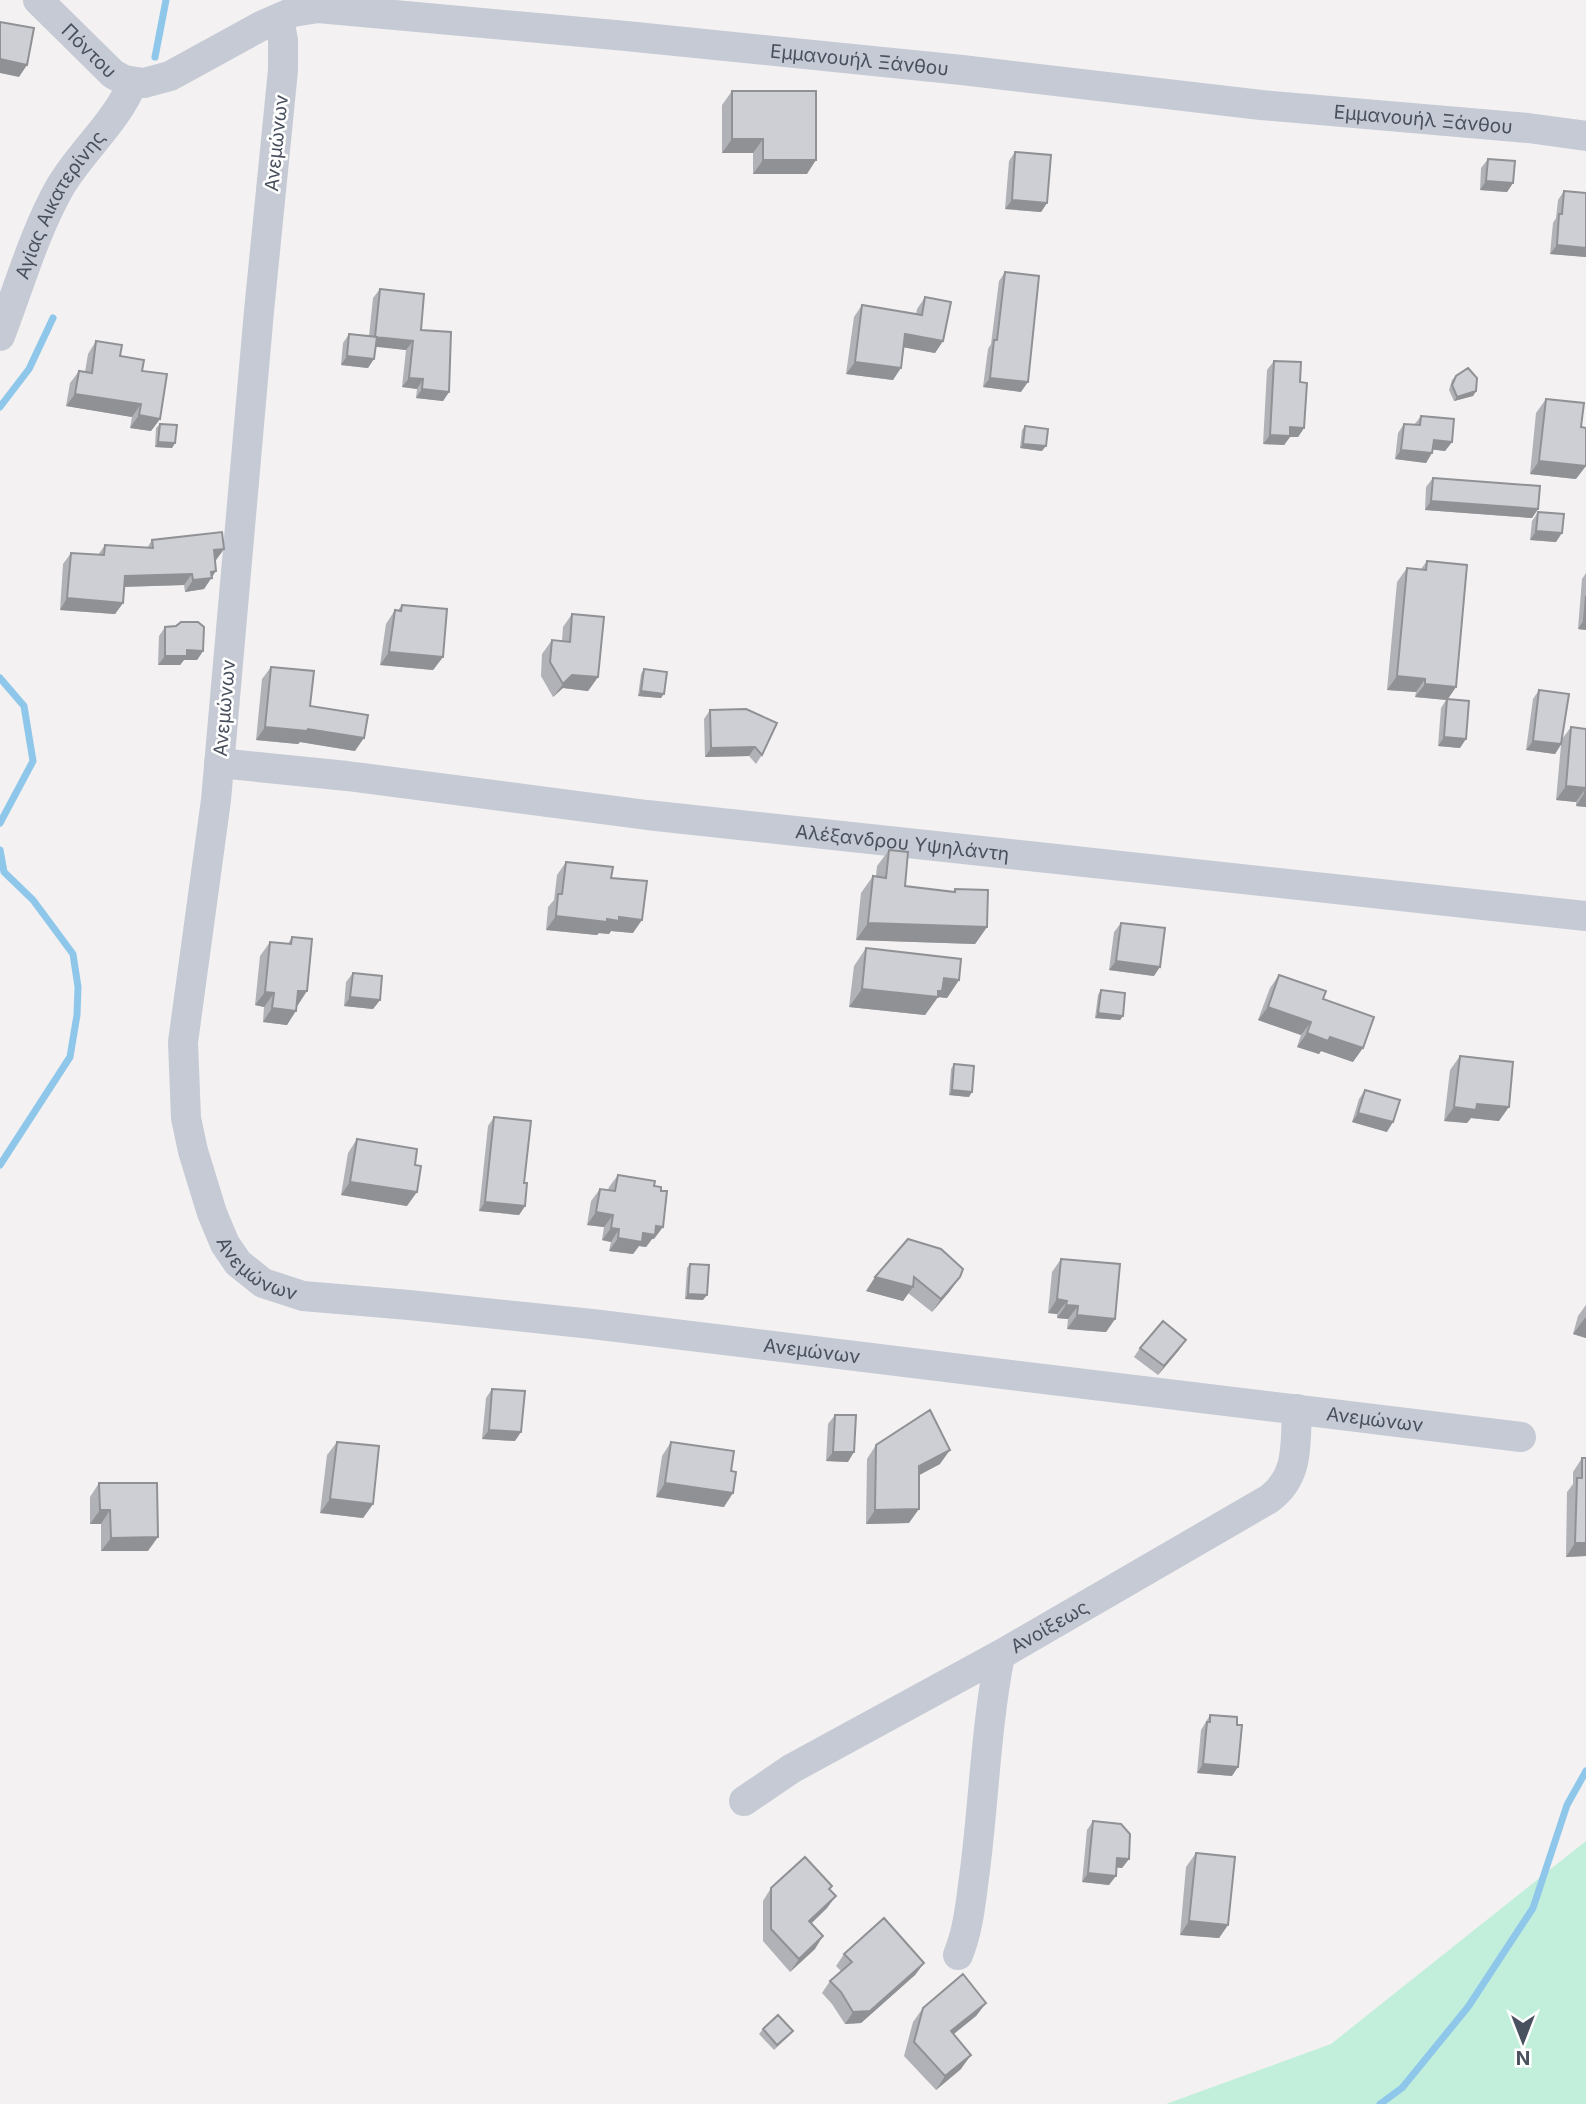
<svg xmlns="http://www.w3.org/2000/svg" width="1586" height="2104" viewBox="0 0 1586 2104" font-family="Inter,sans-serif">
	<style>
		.green { fill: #c1efdb }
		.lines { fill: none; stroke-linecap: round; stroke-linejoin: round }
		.stream { stroke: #8fc7eb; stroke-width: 7 }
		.minor { stroke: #c5cad5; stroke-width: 30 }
		.wall { fill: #b1b2b7 }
		.shaded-wall { fill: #909195 }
		.building { fill: #cecfd5; stroke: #909195; stroke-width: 2 }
		.labels { text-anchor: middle; stroke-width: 5; stroke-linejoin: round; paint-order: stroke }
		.street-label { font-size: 19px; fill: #49505e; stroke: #fff }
	</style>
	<rect width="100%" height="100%" fill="#f3f1f1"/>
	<path class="green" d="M1586 1841V2104H1166L1331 2044Z"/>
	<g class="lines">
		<path class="stream" d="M155 57 166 0
			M0 407 29 369 53 318
			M0 678 24 706 33 761 0 823
			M0 850 4 872 33 900 73 954 78 987 77 1015 70 1057 0 1165
			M1380 2104 1402 2088 1468 2007 1533 1908 1567 1805 1586 1771"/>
		<g class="minor">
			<path id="s1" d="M38 0 113 74 124 80 144 83 170 76 263 25 293 12 318 8 626 36 962 70 1261 105 1528 128 1586 136"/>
			<path id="s2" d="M279 19 283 40V70L259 311 216 800 183 1042 186 1118 193 1151 212 1213 225 1244 238 1263 263 1283 303 1296 409 1305 592 1324 1521 1437"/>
			<path id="s3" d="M0 336C19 287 34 233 60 187 82 150 116 123 133 82"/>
			<path id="s4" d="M219 763 347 776 647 815 1586 916"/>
			<path id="s5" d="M744 1801 791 1769 1000 1655 1269 1499C1300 1476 1295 1444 1297 1409"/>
			<path d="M958 1955C969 1928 971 1899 975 1870 984 1799 986 1726 1000 1655"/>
		</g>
	</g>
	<path class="wall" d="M732 91 807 174H753V153H722V105Z
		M1015 152 1047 203 1041 212 1005 209 1009 161Z
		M1488 159 1513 183 1507 192 1480 190 1481 168Z
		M1564 191 1586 257 1550 254 1553 223 1556 218 1558 200Z
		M1005 272 1021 392 983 387 988 349 991 344 999 281Z
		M380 289 421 330 449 392 443 401 416 398 417 389 402 387 406 350 376 346 368 368 341 365 343 343 349 334 369 336 373 298Z
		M925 297 943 341 935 353 903 347 893 380 846 374 854 317 862 305 916 314 917 309Z
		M96 341 142 371 160 419 151 431 130 428 132 417 66 406 70 383 79 371 85 372 88 354Z
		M1274 361 1300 382 1304 428 1298 437H1290L1284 445 1263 444 1267 370Z
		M1456 376 1476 391 1473 396 1454 401 1449 390 1452 380Z
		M1546 399 1576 479 1530 474 1536 413Z
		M1421 416 1452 442 1445 451 1433 449 1426 463 1395 459 1398 433 1404 424 1414 425Z
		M160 424 175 443 172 448 155 447 156 428Z
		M1025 426 1042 451 1020 448 1022 430Z
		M1433 478 1538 509 1532 518 1425 510 1426 487Z
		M1538 512 1556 542 1530 540 1532 521Z
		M152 540 224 549 216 560H215L212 577 204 589 185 592 184 585 124 587 123 603 115 614 60 610 63 564 71 553 98 555 105 545 147 548Z
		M1427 561 1456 687 1448 699 1460 748 1438 746 1441 708 1446 700 1415 697 1416 692 1387 690 1397 582 1407 568 1421 569Z
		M1586 573V630L1578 629 1582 579Z
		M402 605 443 657 433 670 380 665 386 624 395 610H398Z
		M572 614 598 677 588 691 563 688 553 697 541 676 542 654 552 640 562 641 563 627Z
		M165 627 203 651 197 660H184L180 665H158L159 636Z
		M271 667 355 751 300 742 298 744 256 740 262 679Z
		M644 669 661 698 638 696 641 674Z
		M1539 690 1562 739 1571 727 1586 729V807L1576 806V802L1556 800 1561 745 1555 754 1526 750 1533 699Z
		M746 709 762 755 756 764 749 756 705 757 704 719 710 710Z
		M889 850 905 886 953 892 955 889 987 927 975 944 856 940 861 893 873 876H876L877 866Z
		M566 862 611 878 633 933 611 931 609 934 599 933 597 935 546 930 548 907 554 900 557 875Z
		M1121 923 1154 976 1109 970 1114 932Z
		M292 937 298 1005 287 1025 263 1022 264 1007 255 1005 260 956 270 942 288 944Z
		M866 948 959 980 947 998 938 997 925 1015 849 1007 854 966Z
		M353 973 380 1000 373 1009 344 1006 346 982Z
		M1279 975 1323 999 1353 1062 1321 1051 1319 1054 1297 1047 1301 1035 1258 1020 1270 988Z
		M1101 990 1123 1016 1120 1020 1095 1018 1098 995Z
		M1460 1056 1499 1121 1471 1118 1467 1123 1444 1121 1450 1070Z
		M954 1064 969 1097 949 1095 951 1069Z
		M1365 1090 1387 1132 1352 1122 1359 1099Z
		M494 1117 524 1183 525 1206 519 1215 479 1211 488 1126Z
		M357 1139 407 1206 341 1195 348 1153Z
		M618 1175 654 1186V1239H652L646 1247 639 1246 633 1254 609 1251 611 1242 602 1240 604 1227 587 1225 591 1201 600 1189 608 1190 609 1187Z
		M941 1249 950 1291 932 1312 908 1293 903 1301 866 1291Z
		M1061 1259 1115 1319 1106 1332 1067 1329 1068 1319 1057 1318V1314L1048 1313 1052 1272Z
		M690 1264 703 1300 685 1299 687 1268Z
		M1586 1300V1338L1573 1334 1578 1316 1586 1305Z
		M1140 1348 1179 1350 1158 1375 1134 1357Z
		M492 1389 515 1441 482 1439 486 1398Z
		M835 1415 848 1462 826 1461 828 1424Z
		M337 1442 373 1504 363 1518 320 1513 327 1455Z
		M671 1442 724 1507 656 1497 662 1456Z
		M876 1445 940 1464 919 1475 909 1523 866 1524 867 1459Z
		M1582 1458 1586 1556 1566 1557 1567 1492 1573 1484V1472Z
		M99 1483 148 1551H101V1524H90V1497Z
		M1210 1715 1232 1776 1197 1773 1201 1730Z
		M1093 1821 1129 1859 1122 1868 1117 1867 1109 1885 1082 1882 1087 1830Z
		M1196 1853 1228 1925 1219 1938 1180 1935 1186 1867Z
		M832 1886 830 1889 827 1908 811 1924 815 1949 790 1972 763 1941V1901L771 1888Z
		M844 1954 924 1963 915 1975 861 2023 845 2024 832 2004 822 1993 830 1981 842 1972 836 1966Z
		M986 2003 976 2016 954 2034 961 2069 936 2090 904 2056 913 2022 923 2008Z
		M763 2029 793 2031 789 2036 774 2050 759 2034Z"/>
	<path class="shaded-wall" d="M0 59 27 65 19 77 0 73Z
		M732 139H763L753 153H722Z
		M763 160H816L807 174H753Z
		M1486 181 1513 183 1507 192 1480 190Z
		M1012 200 1047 203 1041 212 1005 209Z
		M1557 245 1586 248V257L1550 254Z
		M905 334 943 341 935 353 896 346Z
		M375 337 413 341 406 350 368 346Z
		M347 356 374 359 368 368 341 365Z
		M855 362 901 368 893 380 846 374Z
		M409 378 423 379 417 389 402 387Z
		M990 378 1028 382 1021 392 983 387Z
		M422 389 449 392 443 401 416 398Z
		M1476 391 1473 396 1454 401 1457 397Z
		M75 394 141 404 132 417 66 406Z
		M139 415 160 419 151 431 130 428Z
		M1290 427 1304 428 1298 437H1290L1284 445 1263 444 1270 435Z
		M1434 440 1452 442 1445 451 1427 449Z
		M158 442 175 443 172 448 155 447Z
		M1023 444 1046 446 1042 451 1020 448Z
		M1401 450 1432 453 1426 463 1395 459Z
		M1539 461 1586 466 1576 479 1530 474Z
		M1431 501 1538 509 1532 518 1425 510Z
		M1536 531 1562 533 1556 542 1530 540Z
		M224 549 216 560 206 561 214 550Z
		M216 571 204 589 185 592 193 580 211 572Z
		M192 574 184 585 117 587 125 576Z
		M67 598 123 603 115 614 60 610Z
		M1584 620H1586V630L1578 629Z
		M187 650 203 651 197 660H184L180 665H158L165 656Z
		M389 652 443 657 433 670 380 665Z
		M572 675 598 677 588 691 563 688 553 697 563 684Z
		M1397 676 1425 679 1416 692 1387 690Z
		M1425 684 1456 687 1447 700 1415 697Z
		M641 691 664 694 661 698 638 696Z
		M265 727 308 729 364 738 355 751 300 742 298 744 256 740Z
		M1444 737 1466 739 1460 748 1438 746Z
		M1533 741 1561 744 1555 754 1526 750Z
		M755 747 749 756 705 757 711 748Z
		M1566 786 1586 788 1576 802 1556 800Z
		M1585 792H1586V807L1576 806Z
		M556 916 619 917 642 920 633 933 611 931 609 934 599 933 597 935 546 930Z
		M868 923 987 927 975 944 856 940Z
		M1116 961 1160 967 1154 976 1109 970Z
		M944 978 959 980 947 998 938 997 925 1015 849 1007 862 989Z
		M298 991H307L298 1005 289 1004Z
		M265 992 274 993 264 1007 255 1005Z
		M350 997 380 1000 373 1009 344 1006Z
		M1268 1007 1311 1022 1301 1035 1258 1020Z
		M272 1008 296 1011 287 1025 263 1022Z
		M1098 1013 1123 1016 1120 1020 1095 1018Z
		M1307 1033 1330 1037 1363 1048 1353 1062 1321 1051 1319 1054 1297 1047Z
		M952 1090 972 1092 969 1097 949 1095Z
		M1477 1104 1509 1107 1499 1121 1471 1118 1467 1123 1444 1121 1454 1107Z
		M1358 1113 1393 1122 1387 1132 1352 1122Z
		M350 1182 417 1192 407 1206 341 1195Z
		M485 1202 525 1206 519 1215 479 1211Z
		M596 1212 613 1215 604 1227 587 1225Z
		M656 1226 663 1227 654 1239H652L646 1247 639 1246 633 1254 609 1251 618 1238 643 1233Z
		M611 1228 619 1229 611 1242 602 1240Z
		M875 1277 913 1287 903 1301 866 1291Z
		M960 1277 950 1291 932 1312 941 1299Z
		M688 1294 707 1295 703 1300 685 1299Z
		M1057 1299 1067 1301 1057 1314 1048 1313Z
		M1066 1305 1078 1306 1068 1319 1057 1318Z
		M1077 1315 1115 1319 1106 1332 1067 1329Z
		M1585 1318H1586V1338L1573 1334Z
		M1186 1340 1179 1350 1158 1375 1164 1366Z
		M489 1430 521 1432 515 1441 482 1439Z
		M950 1450 940 1464 910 1480 919 1466Z
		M833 1452H854L848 1462 826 1461Z
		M665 1483 733 1493 724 1507 656 1497Z
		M330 1499 373 1504 363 1518 320 1513Z
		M919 1509 909 1523 866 1524 875 1510Z
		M100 1510H110L101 1524H90Z
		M158 1537 148 1551H101L111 1538Z
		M1575 1543H1586V1556L1566 1557Z
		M1203 1764 1238 1767 1232 1776 1197 1773Z
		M1117 1858 1129 1859 1122 1868 1111 1867Z
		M1088 1873 1116 1876 1109 1885 1082 1882Z
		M836 1896 827 1908 800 1934 809 1921Z
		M1189 1921 1228 1925 1219 1938 1180 1935Z
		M823 1936 815 1949 790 1972 799 1959Z
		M924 1963 915 1975 861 2023 845 2024 853 2012Z
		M986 2003 976 2016 941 2044 951 2031Z
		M971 2055 961 2069 936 2090 945 2076Z"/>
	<path class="building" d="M0 22 34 28 27 65 0 59Z
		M732 91H816V160H763V139H732Z
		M1015 152 1051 155 1047 203 1012 200Z
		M1488 159 1515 161 1513 183 1486 181Z
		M1564 191 1586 193V248L1557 245 1559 214H1562Z
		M1005 272 1039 276 1028 382 990 378 994 340H997Z
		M380 289 424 294 421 330 451 332 449 392 422 389 423 379 409 378 413 341 375 337Z
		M925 297 951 302 943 341 905 334 901 368 855 362 862 305 922 315Z
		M349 334 377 337 374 359 347 356Z
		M96 341 122 345 120 356 144 360 142 371 167 374 160 419 139 415 141 404 75 394 79 371 92 373Z
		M1274 361 1301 362 1300 382 1307 383 1304 428 1290 427V436L1270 435Z
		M1468 368 1477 378 1476 391 1457 397 1452 385 1456 376Z
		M1546 399 1584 403 1581 427 1586 428V466L1539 461Z
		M1421 416 1454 419 1452 442 1434 440 1432 453 1401 450 1404 424 1420 425Z
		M160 424 177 425 175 443 158 442Z
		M1025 426 1048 429 1046 446 1023 444Z
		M1433 478 1540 486 1538 509 1431 501Z
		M1538 512 1564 514 1562 533 1536 531Z
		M222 532 224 549 214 550 216 571 211 572 212 578 193 580 192 574 125 576 123 603 67 598 71 553 104 555 105 545 153 548 152 540Z
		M1427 561 1467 565 1456 687 1425 684V679L1397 676 1407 568 1426 570Z
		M1586 596V620H1584Z
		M402 605 447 609 443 657 389 652 395 610 401 611Z
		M572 614 604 617 598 677 572 675 563 684 550 662 552 640 570 642Z
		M181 622H198L204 627 203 651 187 650V656H165V627L176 626Z
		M271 667 314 671 310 706 368 715 364 738 308 729 307 731 265 727Z
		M644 669 667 672 664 694 641 691Z
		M1539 690 1569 694 1561 744 1533 741Z
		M1447 699 1469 701 1466 739 1444 737Z
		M746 709 777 723 762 755 755 747 711 748 710 710Z
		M1571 727 1586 729V792H1585L1586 788 1566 786Z
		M889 850 908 852 905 886 955 892V889L988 890 987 927 868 923 873 876 886 878Z
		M566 862 613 867 611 878 647 881 642 920 619 917V921L607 919V922L556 916 558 894H562Z
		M1121 923 1165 928 1160 967 1116 961Z
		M292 937 312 939 307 991H298L296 1011 272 1008 274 993 265 992 270 942 291 944Z
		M866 948 961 959 959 980 944 978 942 991H938V997L862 989Z
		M353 973 382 976 380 1000 350 997Z
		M1279 975 1326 991 1323 999 1374 1017 1363 1048 1330 1037 1328 1041 1307 1033 1311 1022 1268 1007Z
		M1101 990 1125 993 1123 1016 1098 1013Z
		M1460 1056 1513 1062 1509 1107 1477 1104 1476 1110 1454 1107Z
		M954 1064 974 1066 972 1092 952 1090Z
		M1365 1090 1400 1100 1393 1122 1358 1113Z
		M494 1117 531 1121 524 1183H527L525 1206 485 1202Z
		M357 1139 417 1149 415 1165 421 1166 417 1192 350 1182Z
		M618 1175 655 1181 654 1186 661 1187V1191H667L663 1227 656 1226 655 1235 643 1233 642 1242 618 1238 619 1229 611 1228 613 1215 596 1212 600 1189 615 1191Z
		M908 1239 941 1249 963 1269 960 1277 941 1299 914 1277 913 1287 875 1277Z
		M1061 1259 1120 1264 1115 1319 1077 1315 1078 1306 1066 1305 1067 1301 1057 1299Z
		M690 1264 709 1265 707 1295 688 1294Z
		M1163 1321 1186 1340 1164 1366 1140 1348Z
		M492 1389 525 1391 521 1432 489 1430Z
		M930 1410 950 1450 919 1466V1509L875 1510 876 1445Z
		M835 1415H856L854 1452H833Z
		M337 1442 379 1446 373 1504 330 1499Z
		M671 1442 734 1451 731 1471 736 1472 733 1493 665 1483Z
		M1582 1458H1586V1543H1575L1577 1478H1582Z
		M99 1483H157L158 1537 111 1538 110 1510H100Z
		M1210 1715 1237 1717V1725H1242L1238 1767 1203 1764 1207 1722H1210Z
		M1093 1821 1121 1824 1130 1834 1129 1859 1117 1858 1116 1876 1088 1873Z
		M1196 1853 1235 1857 1228 1925 1189 1921Z
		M805 1857 832 1886 829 1889 836 1896 809 1921 823 1936 799 1959 771 1929V1888Z
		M884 1918 924 1963 870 2011 853 2012 841 1992 830 1981 852 1962 844 1954Z
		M963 1974 986 2003 951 2031 971 2055 945 2076 914 2042 923 2008Z
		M778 2015 793 2031 777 2045 763 2029Z"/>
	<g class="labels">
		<g class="street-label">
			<text dy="7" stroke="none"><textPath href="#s1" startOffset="72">Πόντου</textPath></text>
			<text dy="7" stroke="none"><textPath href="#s1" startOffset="873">Εμμανουήλ Ξάνθου</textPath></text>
			<text dy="7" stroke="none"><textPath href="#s1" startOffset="1440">Εμμανουήλ Ξάνθου</textPath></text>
			<text transform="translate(276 143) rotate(-84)" y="7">Ανεμώνων</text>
			<text dy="7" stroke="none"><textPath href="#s3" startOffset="145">Αγίας Αικατερίνης</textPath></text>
			<text transform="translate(224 708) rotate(-85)" y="7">Ανεμώνων</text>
			<text dy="7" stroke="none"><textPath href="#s4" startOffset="688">Αλέξανδρου Υψηλάντη</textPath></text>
			<text dy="7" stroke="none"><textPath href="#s2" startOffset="1279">Ανεμώνων</textPath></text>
			<text dy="7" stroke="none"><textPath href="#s2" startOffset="1846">Ανεμώνων</textPath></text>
			<text dy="7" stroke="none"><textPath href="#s2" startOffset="2413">Ανεμώνων</textPath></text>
			<text dy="7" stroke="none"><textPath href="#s5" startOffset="352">Ανοίξεως</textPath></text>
		</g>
	</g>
	<g transform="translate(1523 2041) rotate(180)" stroke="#ffffff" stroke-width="5" paint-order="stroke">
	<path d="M0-5L12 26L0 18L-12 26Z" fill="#49505e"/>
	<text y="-10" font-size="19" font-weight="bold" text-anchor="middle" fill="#49505e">N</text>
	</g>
</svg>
